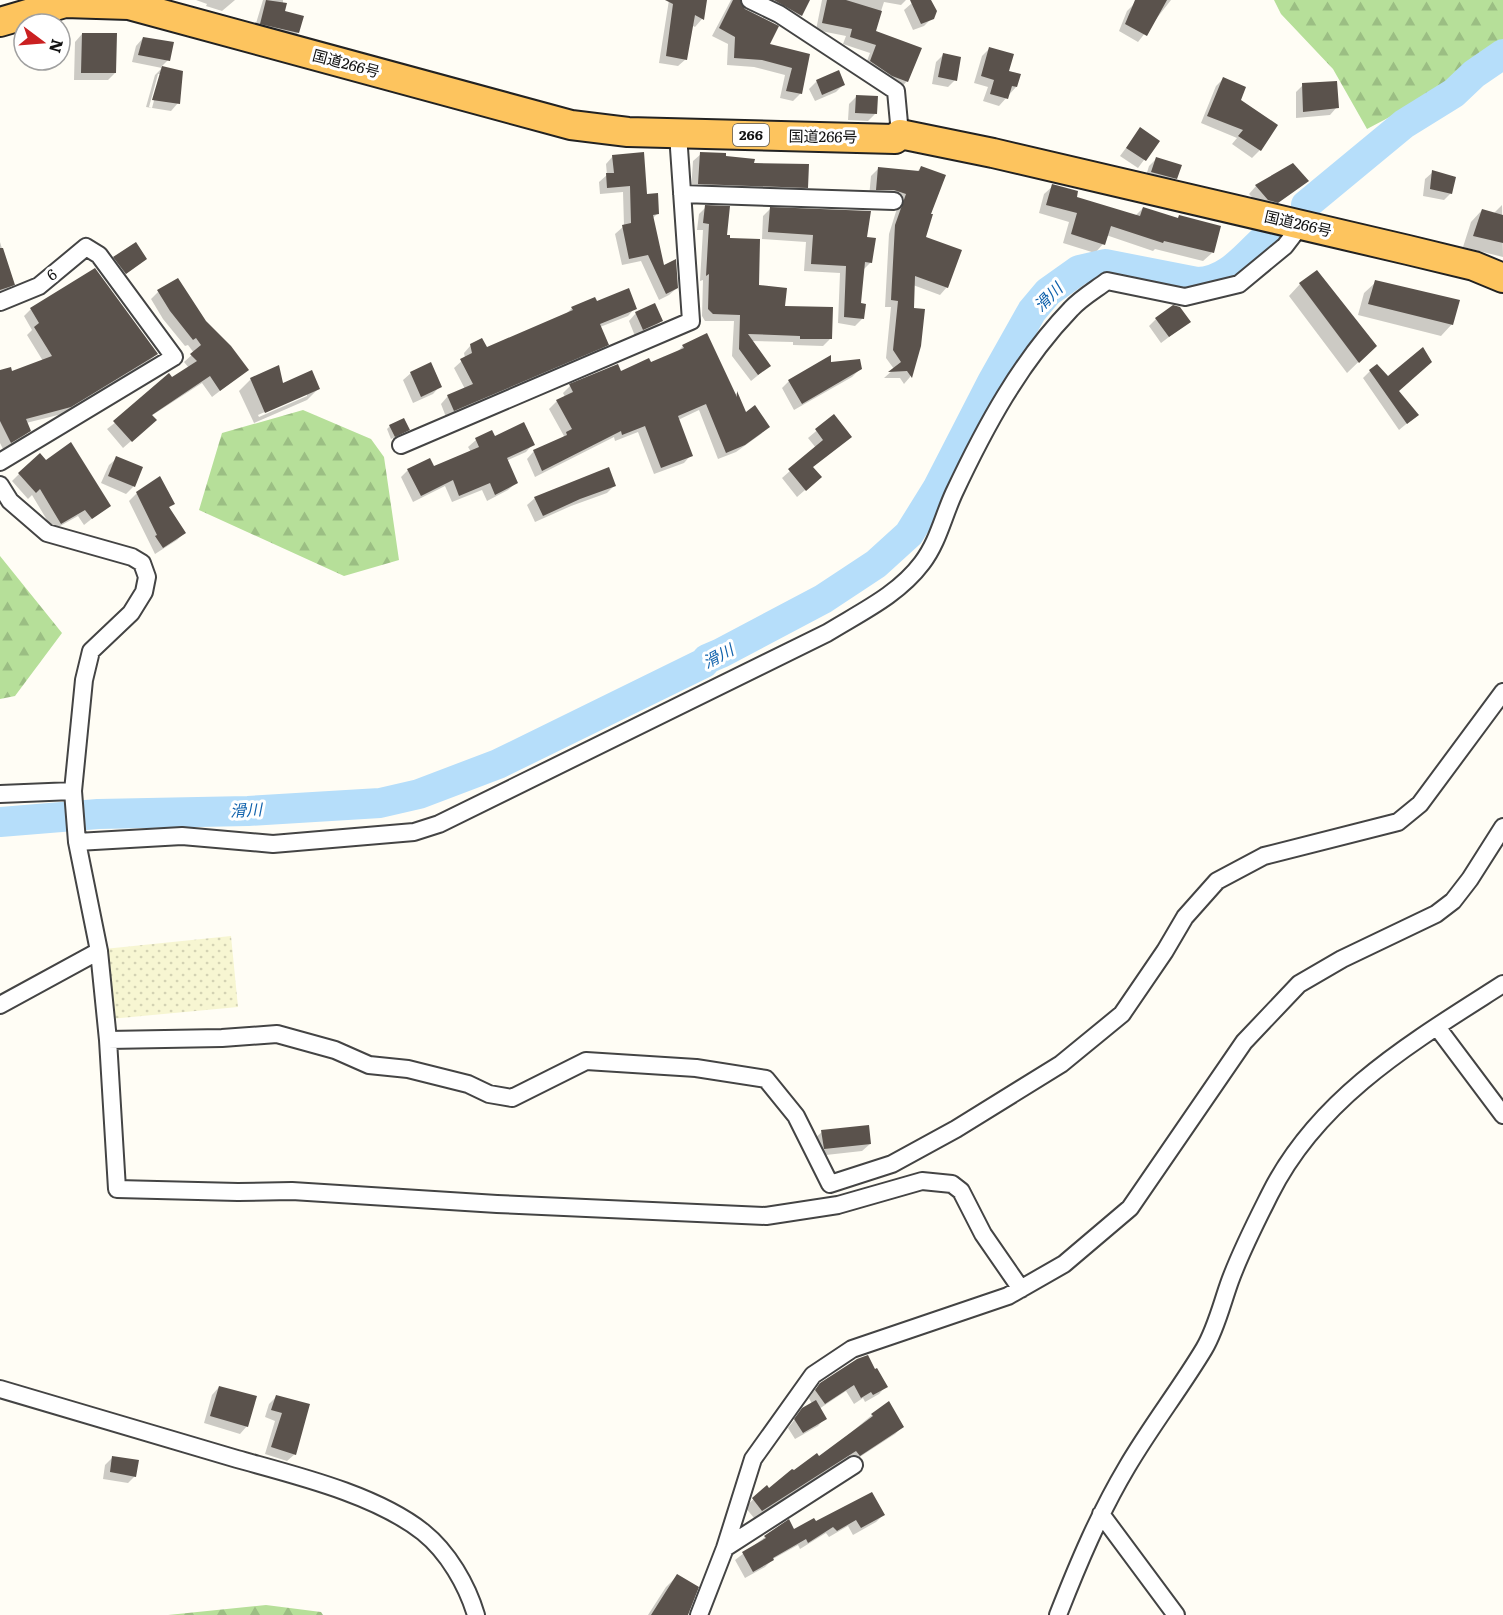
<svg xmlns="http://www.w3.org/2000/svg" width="1503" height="1615" viewBox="0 0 1503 1615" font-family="Literata,'Noto Sans JP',serif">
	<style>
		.farmland { fill: url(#farmland-dots) }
		.forest { fill: url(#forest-firs) }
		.shadow { fill: #0003; fill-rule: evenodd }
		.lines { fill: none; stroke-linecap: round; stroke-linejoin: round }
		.river { stroke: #b6defa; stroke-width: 30 }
		.building { fill: #5a524c }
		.minor-casing { stroke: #444; stroke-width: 20 }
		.trunk-casing { stroke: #222; stroke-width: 32 }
		.minor { stroke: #fff; stroke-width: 16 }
		.trunk { stroke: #fdc45e; stroke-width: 28 }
		.labels { text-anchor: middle; stroke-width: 6; stroke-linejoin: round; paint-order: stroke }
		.shield { fill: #fff; stroke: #585858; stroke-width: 1.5 }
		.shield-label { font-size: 14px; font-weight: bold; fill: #111 }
		.street-label { font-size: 15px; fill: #111; stroke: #fff }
		.water-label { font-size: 16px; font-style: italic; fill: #1162ac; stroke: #fff }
	</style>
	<defs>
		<pattern id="farmland-dots" width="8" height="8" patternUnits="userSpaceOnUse" patternTransform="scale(1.5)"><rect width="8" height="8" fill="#f7f6d2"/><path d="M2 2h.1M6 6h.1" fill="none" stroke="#d3d2b3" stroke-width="1.8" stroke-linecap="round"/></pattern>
		<pattern id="forest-firs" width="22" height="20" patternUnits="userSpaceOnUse" patternTransform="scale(1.5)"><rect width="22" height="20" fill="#b6df99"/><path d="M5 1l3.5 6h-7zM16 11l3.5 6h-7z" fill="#9bbe83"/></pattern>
	</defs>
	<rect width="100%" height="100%" fill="#fffdf5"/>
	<path class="farmland" d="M231 936 238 1007 110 1019 104 949Z"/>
	<path class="forest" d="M1274 0H1503V43L1401 111 1367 129 1333 69 1281 14Z
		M303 410 371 439 384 457 399 560 344 576 199 510 222 433Z
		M0 556 62 633 15 696 0 699Z
		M266 1605 321 1612 323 1615H168Z"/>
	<path class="shadow" d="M196 0H235L222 11 206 6 207 4Z
		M263 0H283V12L298 33 291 39 254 30Z
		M669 0H706L702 19 695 27 691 25 686 59 678 66 659 63Z
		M731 0H738L768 45 808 55 800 94 793 101 780 98 785 75 754 67 727 65 728 44 712 36Z
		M752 0H809L801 15 793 23Z
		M822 0H906L901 5 884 2 874 32 907 81 900 89 864 69 870 53 843 44 846 36 816 30Z
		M918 0H929L932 18 924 26 913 30 904 10 912 3Z
		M1138 0H1171L1138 42 1119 31 1127 11Z
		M82 34 115 73 108 80H74L75 42Z
		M143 38 168 60 161 67 181 72 178 103 171 111 146 107 155 75 162 68 132 62 136 46ZM158 74H161L152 108 149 107Z
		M990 48 1016 87 999 106 983 101 988 87 974 83 982 56Z
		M943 55 955 80 948 87 932 84 936 62Z
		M1223 79 1239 100 1276 125 1260 150 1252 158 1232 144 1237 138 1201 123 1216 86Z
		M817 81 844 84 836 92 815 101 809 89Z
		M1303 85 1337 107 1330 115 1296 118V92Z
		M857 96 875 114 868 121 848 120 849 104Z
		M1140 129 1158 141 1138 168 1120 156Z
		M701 154 753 164 807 187 799 194 691 191 693 161Z
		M613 156 657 214 652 219 663 267 677 288 669 295 659 300 641 261 622 265 615 234 624 226 623 192 600 194 599 182 607 175 606 164Z
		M1156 159 1176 178 1169 186 1145 179 1149 166Z
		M1293 165 1307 181 1269 209 1261 207 1249 194 1256 186Z
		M921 167 929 214 924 238 947 287 940 295 913 285 912 309 920 346 910 377 904 384 900 378H884L894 369 886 358 891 307H885L889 234 899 202 869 197 871 176 879 168 917 172Z
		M1433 172 1451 193 1444 200 1423 196 1425 179Z
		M1053 186 1075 198 1135 216 1143 208 1212 253 1203 261 1155 249 1153 251 1106 235 1103 244 1095 253 1063 243 1069 222 1039 213 1044 194Z
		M1502 205 1503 257 1463 247 1471 222 1482 210 1493 214Z
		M706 207 757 286 784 308 830 339 823 346 793 345V342L751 341 762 372 751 381 732 356 734 321H705L702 316 703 280 700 281 703 230H697L699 214Z
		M770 209 865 238 871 262 864 269 859 304 862 319 855 326 838 323 840 273 804 271 806 242 762 239 763 216Z
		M0 242 13 284 6 292 0 293Z
		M114 258 145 259 118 280 107 265Z
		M1376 282 1452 324 1441 336 1358 315 1364 293Z
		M1300 284 1375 346 1347 373 1289 296Z
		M158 292 205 322 247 370 212 397 202 383 151 416 147 427 123 448 107 429 171 379 189 368 184 362 194 353 188 345 185 346 163 319 151 299Z
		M596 303 635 308 628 316 600 327 607 344 600 352 446 417 441 404 448 396 465 389 454 368 465 358 464 353 471 345 486 349 565 315 572 308Z
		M31 309 156 354 149 361 62 414 26 423 30 430 22 438 3 449 0 443V372L11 373 43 361 27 335 32 330 24 316Z
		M636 313 661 321 654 328 635 336 629 321Z
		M1156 319 1189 322 1161 343 1149 326Z
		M683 346 735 395 737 393 745 414 768 427 761 434 736 452 718 459 699 410 678 420 691 455 684 463 654 474 638 432 615 441 614 437 535 477 527 459 534 451 560 440 564 436 549 409 557 401 565 397 563 393 570 386 650 364 676 353Z
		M829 363 860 369 852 377 794 410 782 388 789 381Z
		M1370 371 1398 391 1417 415 1399 430 1363 378Z
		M411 373 440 386 433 394 413 403 403 380Z
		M251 379 282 385 319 388 307 400 254 423 239 391ZM307 393V396L259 417 258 415Z
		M834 416 812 468V484L797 497 782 478 816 448 808 438Z
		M390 426 408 430 391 439 387 429Z
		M495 439 533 444 526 452 506 461 516 483 508 490 487 501 482 490 452 502 445 486 413 502 401 477 408 470 433 468 471 452 468 447 476 440Z
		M117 458 141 468 133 487 126 494 101 483 109 465Z
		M45 462 109 505 84 525 78 516 53 530 32 495 28 499 12 481 19 474Z
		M160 479 173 503 168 508 184 533 177 540 155 554 129 501 136 494Z
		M615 485 607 493 571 506 535 522 527 505 535 498Z
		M822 1132 870 1144 862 1151 817 1156 814 1139Z
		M857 1360 886 1386 879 1394 865 1402 863 1398 854 1404 846 1391 819 1409 825 1418 818 1426 795 1439 788 1428 803 1409 812 1404 809 1398 813 1392 821 1384Z
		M219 1387 247 1426 240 1434 204 1423 212 1395Z
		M276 1397 309 1405 295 1454 287 1461 265 1454 275 1421 265 1417 269 1404Z
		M872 1415 902 1427 895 1434 852 1462 848 1457 754 1518 745 1507 767 1487 769 1490 793 1472 819 1459Z
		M113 1457 135 1476 128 1483 103 1479 105 1465Z
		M883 1515 876 1522 853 1535 848 1526 829 1537 826 1533 800 1549 798 1545 773 1559 765 1567 745 1578 735 1560 765 1537 794 1531 816 1523Z
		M677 1576 686 1615H648L666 1587Z"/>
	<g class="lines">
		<path class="river" d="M1306 205 1404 124 1454 93 1474 74 1503 54
			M0 822 98 814 248 811 380 803 419 794 498 764 704 663 707 659 721 653 823 599 876 564 909 534 937 489 992 382 1032 311 1048 292 1079 270 1105 264 1197 282C1226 282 1245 257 1265 238"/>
	</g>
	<path class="building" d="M266 0 287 3 285 11 304 16 299 33 260 24Z
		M665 0H707L704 20 695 15 687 60 666 56 673 4Z
		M733 0H740L745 9 779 26 770 44 810 54 802 94 786 91 792 68 762 60 734 58 735 37 719 28Z
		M774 0H810L802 16Z
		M827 0H846L882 11 876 31 922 48 908 82 892 76 870 61 876 45 850 37 852 29 822 23Z
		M910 0H931L937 11 934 19 921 24Z
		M1135 0H1167L1147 36 1125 24Z
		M82 33H117L116 73H81Z
		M143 37 174 42 170 61 138 55Z
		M989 47 1014 54 1009 71 1021 74 1017 87 1012 86 1008 99 990 94 994 80 981 76Z
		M943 53 961 57 957 81 938 77Z
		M162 66 183 71 180 104 152 100Z
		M839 70 845 85 822 95 816 80Z
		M1223 77 1246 87 1241 100 1278 125 1261 151 1238 136 1243 130 1207 116Z
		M1337 81 1339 108 1303 112 1302 83Z
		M856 95 878 96 877 114 855 113Z
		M1140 127 1160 141 1146 161 1126 148Z
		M644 152 647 194 658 193 659 214 653 215 664 265 676 259 678 288 666 294 648 255 629 259 622 225 631 223 630 186 607 188 606 173H614L612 155Z
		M700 152 726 153V156L755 159 754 163 809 164 808 188 698 184Z
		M1156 157 1182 165 1177 179 1151 172Z
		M1293 163 1309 181 1278 203 1268 200 1255 185Z
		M921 166 946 175 931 214H933L926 237 962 250 948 288 915 276 914 308 925 309 921 346 912 378 907 371 888 372 901 362 893 350 898 301 891 300 895 225 906 194 894 190H876L878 167 919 171Z
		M1432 170 1456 177 1452 194 1430 189Z
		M1052 184 1078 191 1077 197 1140 216 1143 207 1178 218 1179 215 1221 226 1214 253 1164 241 1163 243 1111 226 1105 245 1071 234 1077 213 1046 205Z
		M705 205 730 206 727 235H730V238L760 239 759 285 787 288 785 306 833 307 832 339H800V336L748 334 771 366 758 375 739 349 740 315 713 314 708 309 709 274 706 276 709 224 703 223Z
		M770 207 871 211 867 237 876 238 872 263 865 262 861 303 866 304 864 319 844 317 846 266 811 264 813 235 768 232Z
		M1482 209 1503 215V243L1473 236Z
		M136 242 147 259 126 274 113 257Z
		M0 248H3L15 285 0 290Z
		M95 268 158 354 71 407 26 419 31 431 11 443 0 421V370L11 367 12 371 52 356 34 327 39 323 30 308Z
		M1317 270 1377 346 1359 363 1299 283Z
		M178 278 206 321 231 346 249 370 220 391 210 376 152 415 157 420 132 442 113 421 169 373 172 377 197 361 190 354 201 345 196 338 193 340 170 311 157 290Z
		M1375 280 1460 300 1453 325 1368 304Z
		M629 288 637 309 600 324 609 345 454 411 447 395 473 384 460 359 472 353 470 344 482 338 487 347 573 310 571 307 595 297 597 301Z
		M655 303 663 321 643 330 635 312Z
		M1173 305 1180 307 1191 322 1169 337 1155 318Z
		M707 333 737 397V391L746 412 755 405 770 427 745 445 726 453 706 404 678 416 693 456 661 468 645 426 622 435 621 431 542 471 533 450 567 435 566 432 572 429 556 400 573 392 569 384 618 364 621 371 649 358 651 362 684 348 682 345Z
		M1423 347 1432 362 1399 391 1419 415 1407 424 1369 370 1377 364 1388 376Z
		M831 355V362L860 359 862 369 802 404 788 380Z
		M431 362 442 387 421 397 410 372Z
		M279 365 283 383 312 370 320 389 265 413 250 378Z
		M834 414 852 437 813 467 822 477 806 491 788 469 823 440 815 429Z
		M404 418 410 430 395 437 389 425Z
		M524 422 535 445 507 458 518 483 495 495 490 483 459 496 453 480 421 496 407 469 430 458 434 466 479 447 475 438 492 430 495 436Z
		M71 442 111 506 92 519 85 510 61 524 40 489 36 493 18 473 40 453 46 460Z
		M116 456 143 467 135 487 108 476Z
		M609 467 616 486 580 499 543 516 534 497Z
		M160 476 175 504 169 507 186 533 163 548 155 536 157 535 136 492Z
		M869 1125 871 1144 824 1149 821 1130Z
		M868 1355 875 1369 877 1368 888 1387 873 1395 871 1392 861 1398 854 1385 825 1404 815 1390 820 1383 857 1359Z
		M219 1386 257 1396 248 1427 210 1416Z
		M276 1395 310 1404 296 1455 271 1447 282 1413 271 1410Z
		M816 1400 827 1419 803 1433 794 1419 802 1408Z
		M889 1401 904 1427 860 1456 856 1451 762 1511 752 1498 767 1485 769 1488 792 1469 794 1470 817 1453 819 1456 873 1416 871 1414Z
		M112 1456 139 1460 136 1477 110 1472Z
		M872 1492 885 1515 861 1528 856 1520 837 1531 833 1527 808 1543 806 1539 773 1558 774 1560 753 1572 742 1552 766 1538 764 1536 789 1519 794 1529 814 1518 816 1521Z
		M677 1574 699 1587 688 1615H651Z"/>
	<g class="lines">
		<defs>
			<path id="minor" d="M750 0 779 14 896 91 900 134
				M682 194 894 201
				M0 302 39 286 86 247 99 255 174 357 0 462
				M401 445 691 321 678 134
				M0 485 10 501 47 533 132 557 142 563 147 577 144 592 131 613 91 651 84 680 73 791 77 842 99 951 108 1040 117 1189 238 1192 292 1191 497 1204 766 1216 838 1205 922 1181 952 1184 961 1191 983 1234 1021 1289
				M0 794 73 791
				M77 842 182 836 273 844 414 832 439 824 827 633C861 612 898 595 922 563 938 542 943 517 954 493 985 427 1020 362 1071 309 1081 298 1095 290 1107 281L1185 297 1239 284 1285 246 1301 225
				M0 1005 99 951
				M1437 1027 1503 1115
				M108 1040 222 1038 277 1034 335 1050 369 1065 408 1069 468 1084 489 1094 512 1098 586 1061 696 1068 766 1079 796 1116 830 1184 892 1164 956 1129 1061 1064 1122 1014 1165 951 1185 917 1217 881 1264 856 1398 822 1420 804 1503 692
				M0 1389C79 1412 158 1435 237 1459 294 1475 375 1494 423 1532 448 1552 467 1585 476 1615
				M1101 1514 1176 1615
				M725 1548 854 1465
				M699 1615 725 1548 753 1459 813 1375 852 1349 1008 1296 1064 1264 1130 1208 1244 1042 1299 984 1342 959 1436 914 1453 901 1470 879 1503 827
				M1058 1615C1078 1564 1099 1514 1127 1467 1151 1426 1180 1389 1204 1349 1216 1329 1222 1303 1230 1281 1241 1251 1256 1222 1270 1194 1319 1096 1414 1041 1503 984"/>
			<path id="trunk" d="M0 22 65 3 129 5 571 125 628 132 895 139 900 134 993 153 1408 250 1474 266 1503 278"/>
		</defs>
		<use href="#minor" class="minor-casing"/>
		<use href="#trunk" class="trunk-casing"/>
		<use href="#minor" class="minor"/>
		<use href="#trunk" class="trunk"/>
	</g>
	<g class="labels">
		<rect class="shield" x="733" y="124" width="36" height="22" rx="4.5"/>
		<g class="shield-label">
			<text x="751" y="140">266</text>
		</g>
		<g class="street-label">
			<text transform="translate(346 64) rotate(15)" y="5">国道266号</text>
			<text transform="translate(823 137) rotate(1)" y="5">国道266号</text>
			<text transform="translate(1298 224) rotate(13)" y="5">国道266号</text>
			<text transform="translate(52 275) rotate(-39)" y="5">6</text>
		</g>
		<g class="water-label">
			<text transform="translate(1048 297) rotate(-45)" y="6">滑川</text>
			<text transform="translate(718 656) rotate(-28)" y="6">滑川</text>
			<text transform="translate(246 810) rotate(-3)" y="6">滑川</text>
		</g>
	</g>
	<g transform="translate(42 42) rotate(106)"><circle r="28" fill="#ffffff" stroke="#a0a0a0" stroke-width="1.5"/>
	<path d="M0-4.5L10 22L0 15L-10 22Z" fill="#ca2021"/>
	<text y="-9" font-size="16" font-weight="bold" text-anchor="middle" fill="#111111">N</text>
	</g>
</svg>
